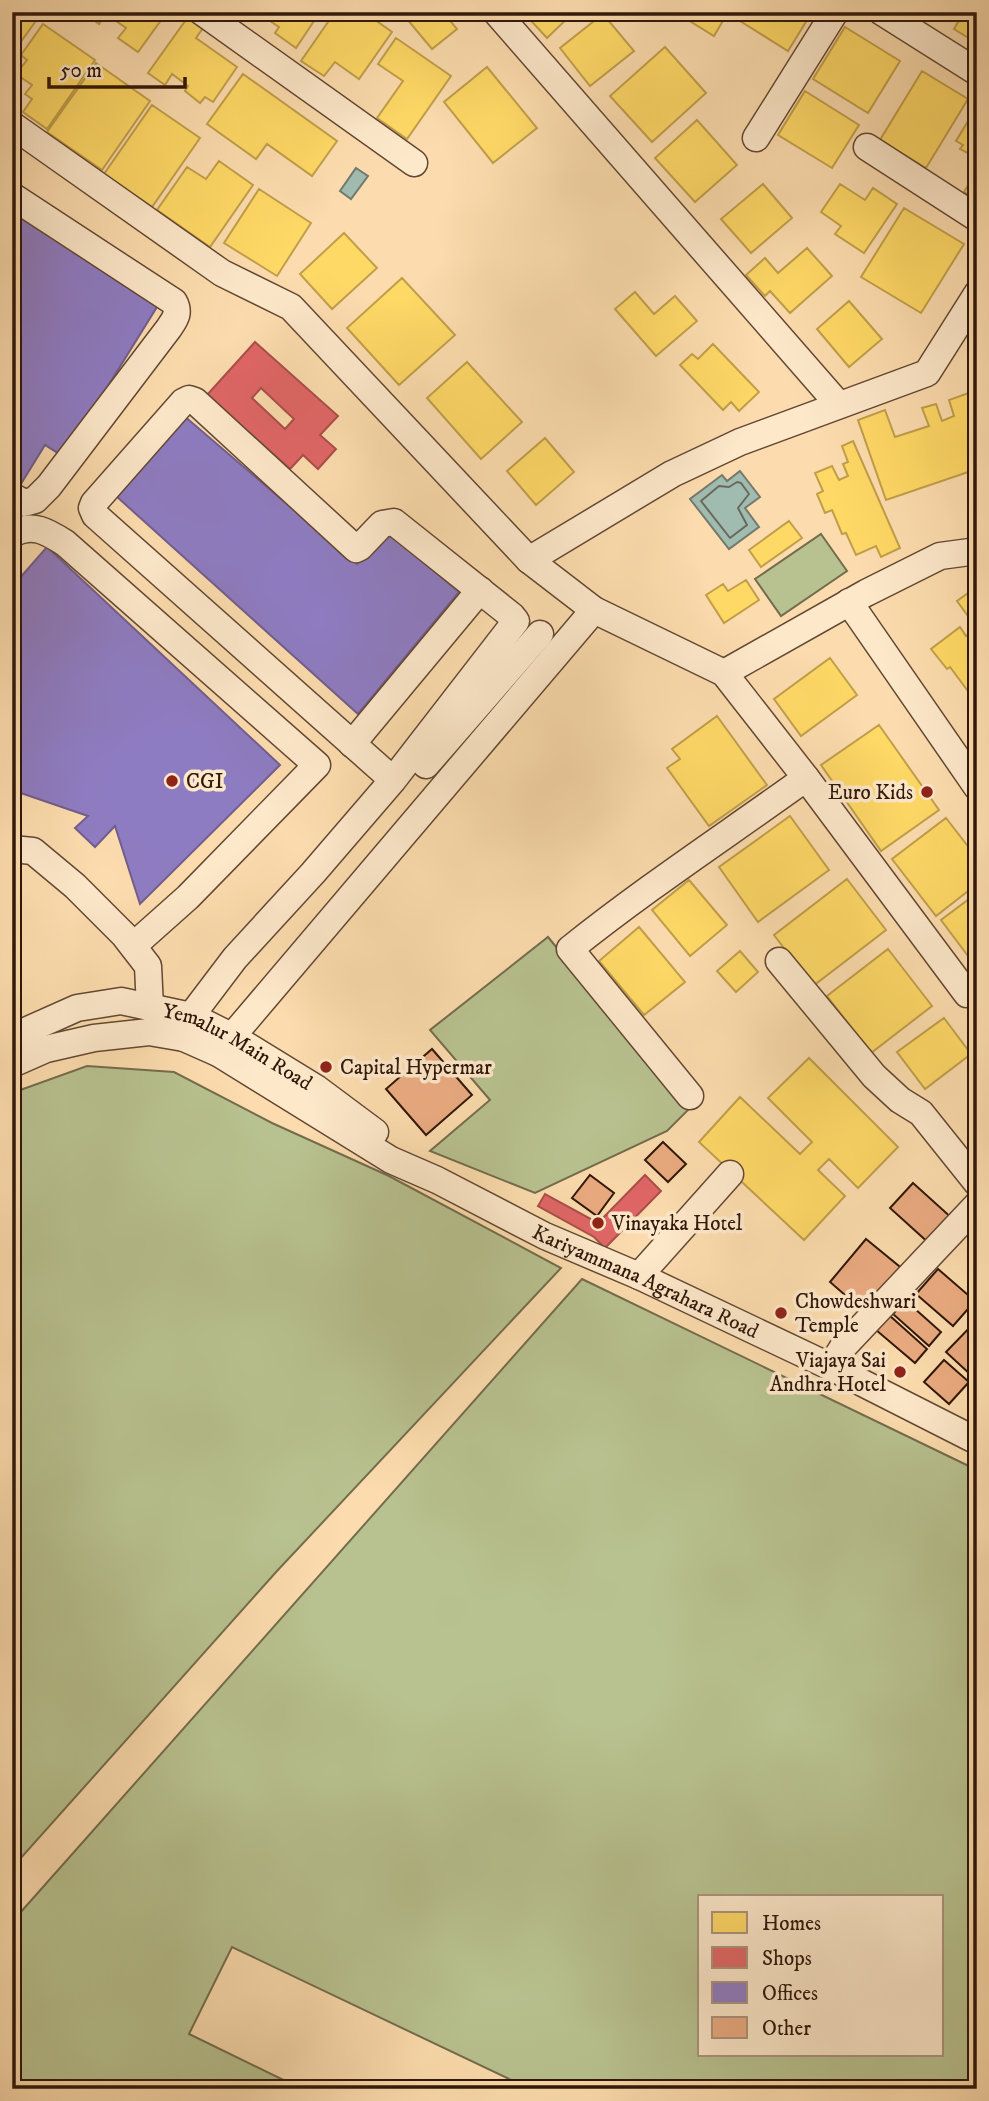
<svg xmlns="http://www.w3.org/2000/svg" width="989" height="2101" viewBox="0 0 989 2101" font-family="'IM FELL DW Pica',serif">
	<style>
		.green { fill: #b8c290; stroke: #746c4d; stroke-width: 2; fill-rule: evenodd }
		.water { fill: #a0bbaf; stroke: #73796d; stroke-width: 2 }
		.homes { fill: #ffd966; stroke: #c19f4a; stroke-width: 2 }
		.shops { fill: #e06666; stroke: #ab4e4a; stroke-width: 2; fill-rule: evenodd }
		.offices { fill: #8e7cc3; stroke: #725e8c; stroke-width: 2 }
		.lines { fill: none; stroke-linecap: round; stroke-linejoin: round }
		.shore { stroke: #68695c; stroke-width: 2 }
		.building { fill: #ebab81; stroke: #30170a; stroke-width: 2 }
		.minor-casing { stroke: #634833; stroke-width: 29 }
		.minor { stroke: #fde8ca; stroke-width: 26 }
		.poi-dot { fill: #8f2418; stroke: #fde8ca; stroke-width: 2.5 }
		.labels { text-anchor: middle; stroke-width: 7; stroke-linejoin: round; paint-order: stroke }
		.poi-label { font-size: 21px; fill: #30170a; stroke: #fde8ca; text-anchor: start }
		.street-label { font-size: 21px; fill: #30170a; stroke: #fde8ca }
	</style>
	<rect width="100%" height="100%" fill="#fcdcae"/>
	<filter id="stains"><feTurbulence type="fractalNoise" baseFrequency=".00286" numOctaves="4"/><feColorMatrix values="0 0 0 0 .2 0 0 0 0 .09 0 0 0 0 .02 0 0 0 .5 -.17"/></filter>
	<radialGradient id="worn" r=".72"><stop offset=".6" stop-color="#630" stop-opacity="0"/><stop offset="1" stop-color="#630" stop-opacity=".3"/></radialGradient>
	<path class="green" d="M821 534 847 571 781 616 755 579Z
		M548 937 689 1109 667 1131 535 1193 430 1151 490 1100 430 1030Z
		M87 1066 174 1072 272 1123 389 1176 561 1268 277 1571 12 1868V1093Z
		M582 1279 977 1470V2089H530L232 1947 189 2034 302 2089H12V1922ZM942 1896V2054H700V1896Z"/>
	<path class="water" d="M356 168 368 176 351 199 340 191Z
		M740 471 760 497 745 508 759 527 729 549 690 499 722 475 727 481Z"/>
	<path class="homes" d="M12 12H29L38 18 15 50 12 48Z
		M83 12H167L138 52 118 38 126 28 106 14 99 24Z
		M263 12H320L296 48 275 33 279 27 261 15Z
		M335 12H364L392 32 359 79 335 62 324 76 301 61Z
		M387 12H443L457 29 432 49 402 13 394 20Z
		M523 12H574L547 38Z
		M675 12H728L714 36Z
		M745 12H812L788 51 740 21Z
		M954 12H963L977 20V29L970 39 954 29 961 17Z
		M603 14 634 51 590 86 560 48Z
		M188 17 203 28 196 38 237 67 213 102 205 97 200 103 185 91 188 86 172 74 165 85 148 73Z
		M43 24 95 60 47 129 23 112 32 99 25 94 32 85 16 74 27 60 21 55Z
		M845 27 900 61 868 113 813 79Z
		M396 38 451 76 407 139 377 118 403 81 378 64Z
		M665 47 706 93 652 142 610 96Z
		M96 63 150 101 102 170 47 132Z
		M487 67 537 128 493 163 444 102Z
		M922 71 968 99 926 168 880 140Z
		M243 74 337 141 312 176 267 144 256 159 207 124Z
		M805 91 859 125 832 168 778 135Z
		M152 105 200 138 152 207 104 174Z
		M973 113 977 116V152L973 156 960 149 963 145 956 141Z
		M697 120 737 165 695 202 655 158Z
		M219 161 253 185 210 247 157 210 187 167 206 179Z
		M977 171V204L967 198 969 195 964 192Z
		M763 184 792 218 751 253 721 219Z
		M840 184 865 200 873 188 897 204 864 253 835 234 841 226 821 212Z
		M259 189 311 223 277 276 224 243Z
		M904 208 964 244 921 313 861 277Z
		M344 233 377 268 332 309 300 274Z
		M807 248 832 276 790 313 770 291 765 296 746 275 765 258 778 273Z
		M402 278 455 335 399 385 347 328Z
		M635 292 654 314 675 296 697 321 656 356 615 309Z
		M849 301 882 339 849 367 817 329Z
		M713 344 759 392 739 411 731 402 723 410 680 365 692 354 698 359Z
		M467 362 522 422 481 459 427 398Z
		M977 390V469L886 500 858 420 885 410 895 437 929 426 922 408 936 404 942 421 954 416 949 400Z
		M545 438 574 472 536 505 507 471Z
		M853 441 900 548 881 557 876 546 856 555 846 533 842 534 832 510 825 513 817 494 823 491 815 473 832 466 839 480 848 476 843 464 848 462 842 446Z
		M789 521 802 538 761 567 749 550Z
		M746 580 759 600 724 623 706 595 723 584 728 591Z
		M975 588 977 590V618L973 612 968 616 957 601Z
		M960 627 966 636 977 628V718L969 707 976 702 950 667 947 669 931 649Z
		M830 658 857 695 801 736 774 699Z
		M717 716 767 785 709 826 667 768 680 759 672 749Z
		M879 725 939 810 881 851 821 765Z
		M790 816 829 870 758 922 719 867Z
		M946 818 977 858V884L936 916 892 859Z
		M847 879 886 930 813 986 774 935Z
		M689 880 727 925 690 956 652 910Z
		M977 893V968L941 920Z
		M639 927 685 982 644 1015 599 961Z
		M888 949 932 1006 871 1053 827 996Z
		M740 951 758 972 736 992 717 971Z
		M944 1018 971 1054 925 1089 897 1052Z
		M809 1058 898 1147 858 1188 829 1159 818 1170 845 1196 804 1240 699 1142 740 1097 800 1154 812 1142 768 1098Z"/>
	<path class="shops" d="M255 342 338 416 320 435 336 449 318 469 303 455 290 469 207 395ZM261 388 294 419 285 429 252 398Z
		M645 1175 661 1191 605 1248 594 1237 538 1206 545 1194 598 1223Z"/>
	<path class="offices" d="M12 210 160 302 64 457 45 445 16 492 12 490Z
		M183 415 357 564 386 531 459 592 358 714 116 496Z
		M47 547 280 765 140 904 115 826 95 847 75 828 88 816 12 790V722L19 707 12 700V587Z"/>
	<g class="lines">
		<path class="shore" d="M737 482 741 483 749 494 738 508 747 525 730 538 701 501 719 486 729 487Z"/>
	</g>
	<path class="building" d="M432 1049 472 1095 426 1135 386 1089Z
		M663 1142 686 1164 668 1182 645 1160Z
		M590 1175 614 1193 597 1216 572 1198Z
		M913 1183 954 1220 931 1245 890 1208Z
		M866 1239 905 1271 868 1315 830 1282Z
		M938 1269 975 1301 953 1326 916 1294Z
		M905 1300 941 1332 929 1346 893 1314Z
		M889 1315 927 1349 915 1363 876 1330Z
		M977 1320V1372L972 1376 946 1352Z
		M944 1360 969 1382 949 1404 924 1382Z"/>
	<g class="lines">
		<defs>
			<g id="minor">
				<path d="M202 12 414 163"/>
				<path d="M496 12 839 405"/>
				<path d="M882 12 977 72"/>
				<path d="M12 125 222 273 291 307 529 560 594 610 724 673 806 778 967 994H977"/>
				<path d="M756 138 835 12"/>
				<path d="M867 147 977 218"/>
				<path d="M12 196 174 302C180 313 175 319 169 328L49 486 35 500 24 503 12 496"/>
				<path d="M12 534C32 522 48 532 65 543L317 765 188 897 133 946"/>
				<path d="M529 560 672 474 740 442 927 373 977 294"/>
				<path d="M849 602 977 787"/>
				<path d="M724 673 866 593 940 556 977 551"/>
				<path d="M352 744 480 590"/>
				<path d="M426 765 540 634"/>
				<path d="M12 849 33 851 75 886 124 935 148 966 150 1008"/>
				<path d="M779 961 874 1076 900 1100 921 1113 977 1183"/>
				<path id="s1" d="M12 1037 77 1008 121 1001 191 1016 231 1036 316 1088 375 1132"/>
				<path d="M184 1038 191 1016 235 958 313 873 393 780 516 621 512 616 394 522 382 524 360 547 356 549 195 401 189 399 183 402 94 503 92 508 95 515 393 780"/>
				<path d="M218 1053 594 610"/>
				<path id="s2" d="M12 1064 46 1049 94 1038 149 1032 184 1038 218 1053 391 1160 437 1180 545 1236 639 1276 831 1367 977 1441"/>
				<path d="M690 1096 570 949C646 888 727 835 806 778"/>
				<path d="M639 1276 730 1174"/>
				<path d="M831 1367 843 1347 977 1205"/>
			</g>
		</defs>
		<use href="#minor" class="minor-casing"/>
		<use href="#minor" class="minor"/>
	</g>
	<g class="poi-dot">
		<circle cx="172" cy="781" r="7"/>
		<circle cx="927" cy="792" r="7"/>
		<circle cx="326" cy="1067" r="7"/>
		<circle cx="598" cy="1223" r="7"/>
		<circle cx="781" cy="1313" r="7"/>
		<circle cx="900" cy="1372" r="7"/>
	</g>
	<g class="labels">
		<g class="poi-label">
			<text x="186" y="788">CGI</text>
			<text x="913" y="799" text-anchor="end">Euro Kids</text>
			<text x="340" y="1074">Capital Hypermar</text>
			<text x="612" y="1230">Vinayaka Hotel</text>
			<text x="795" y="1308">Chowdeshwari<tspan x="795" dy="24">Temple</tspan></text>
			<text x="886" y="1367" text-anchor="end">Viajaya Sai<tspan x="886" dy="24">Andhra Hotel</tspan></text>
		</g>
		<g class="street-label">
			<text dy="7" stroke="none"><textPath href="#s1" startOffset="242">Yemalur Main Road</textPath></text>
			<text dy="7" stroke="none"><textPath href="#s2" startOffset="700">Kariyammana Agrahara Road</textPath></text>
		</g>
	</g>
	<rect width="989" height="2101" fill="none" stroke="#fcdcae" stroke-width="42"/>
	<rect x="14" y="14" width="961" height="2073" fill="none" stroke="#30170a" stroke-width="3.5"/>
	<rect x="21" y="21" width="947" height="2059" fill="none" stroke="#30170a" stroke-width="2"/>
	<rect x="698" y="1895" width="245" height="161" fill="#fde8ca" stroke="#ab947d" stroke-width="2"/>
	<rect x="712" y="1912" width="35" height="21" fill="#ffd966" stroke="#ab947d" stroke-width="2"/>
	<text x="762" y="1930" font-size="21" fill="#30170a">Homes</text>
	<rect x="712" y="1947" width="35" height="21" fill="#e06666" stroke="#ab947d" stroke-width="2"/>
	<text x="762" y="1965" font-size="21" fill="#30170a">Shops</text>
	<rect x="712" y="1982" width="35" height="21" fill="#8e7cc3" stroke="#ab947d" stroke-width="2"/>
	<text x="762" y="2000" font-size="21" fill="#30170a">Offices</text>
	<rect x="712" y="2017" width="35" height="21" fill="#ebab81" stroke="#ab947d" stroke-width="2"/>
	<text x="762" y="2035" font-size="21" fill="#30170a">Other</text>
	<path d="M49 77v10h136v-10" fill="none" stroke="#30170a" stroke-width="3.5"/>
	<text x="60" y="77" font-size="21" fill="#30170a" stroke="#fde8ca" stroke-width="5" paint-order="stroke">50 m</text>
	<rect width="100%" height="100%" filter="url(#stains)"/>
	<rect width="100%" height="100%" fill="url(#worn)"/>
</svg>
